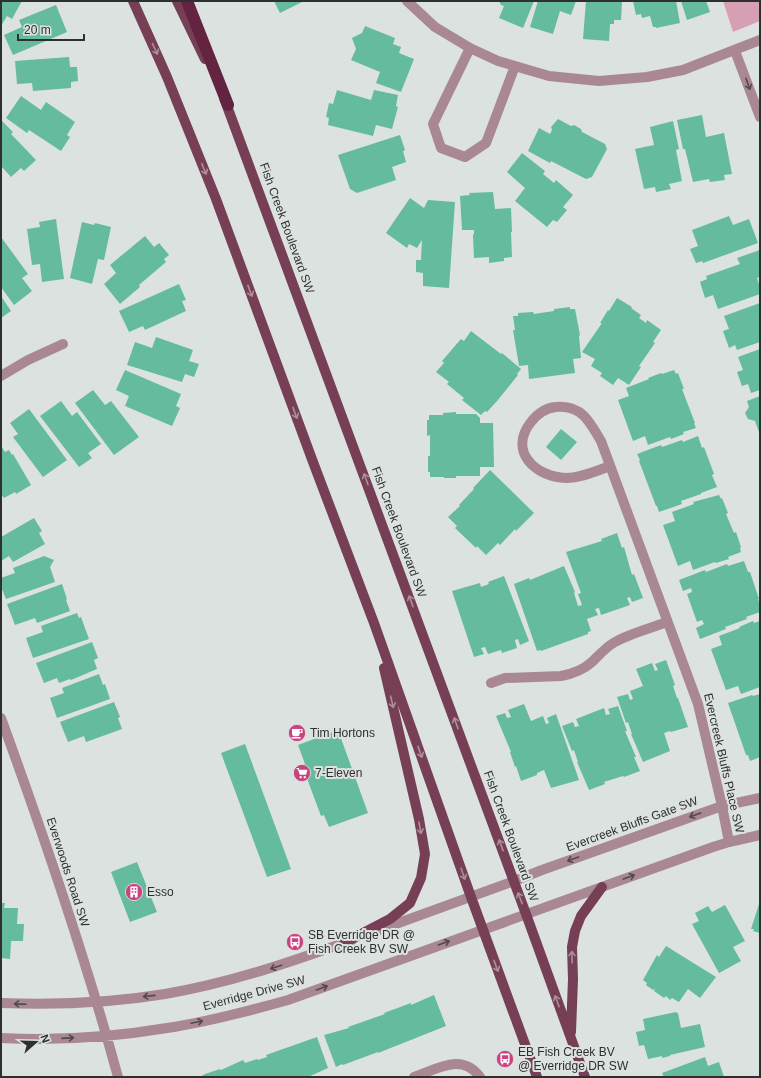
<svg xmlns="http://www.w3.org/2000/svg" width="761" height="1078" viewBox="0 0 761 1078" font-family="Arial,sans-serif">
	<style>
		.green { fill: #d79fb4 }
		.building { fill: #65bb9d }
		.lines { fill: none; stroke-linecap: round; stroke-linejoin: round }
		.minor { stroke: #a98894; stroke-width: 10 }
		.major { stroke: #763f55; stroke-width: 10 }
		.highway { stroke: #622440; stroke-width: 12 }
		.oneway { stroke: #a9909a }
		.oneway2 { stroke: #534a4d }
		.labels { text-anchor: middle; stroke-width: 4; stroke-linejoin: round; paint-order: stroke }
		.street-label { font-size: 12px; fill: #2e302f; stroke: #dce2e0 }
		.poi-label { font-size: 12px; fill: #2e302f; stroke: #dce2e0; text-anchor: start }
	</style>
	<rect width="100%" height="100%" fill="#dce2e0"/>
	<path class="green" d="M723 1H760V21L733 32Z"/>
	<path class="building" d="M1 1H22L12 19 7 16 1 26Z
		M274 1H304L280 13Z
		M499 1H534L523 28 499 18 504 6 501 5Z
		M538 1H576L571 15 560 11 553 34 530 27Z
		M586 1H622L621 20H614V24H610L609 41 583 39Z
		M633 1H676L680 23 656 28V27H653L650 16 642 18 641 14 636 15Z
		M681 1H706L710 12 687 20Z
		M56 5 67 32 13 55 4 35 22 27 19 20Z
		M365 26 395 38 393 44 401 47 399 53 414 59 401 92 376 83 380 72 351 60 356 49 352 38 362 33Z
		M69 57 70 67H77L78 81 71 82V88L33 91 32 83 17 84 15 61Z
		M337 90 371 100 374 90 398 95 396 106 398 107 392 129 376 125 373 136 328 125 329 118 326 117 329 103 333 104Z
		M21 96 41 110 46 102 75 122 67 135 70 137 61 151 29 130 27 133 6 118Z
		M702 115 706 137 724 133 732 174 724 175 725 180 710 182 709 179 693 182 685 149H683L677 120Z
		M558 119 571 126 574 125 581 129 582 132 605 144 607 149 592 177 586 179 551 161 550 163 528 151 539 128 550 134 552 130 551 127Z
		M1 120 13 132 11 134 36 160 24 171 21 168 11 177 1 166Z
		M673 121 679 149 676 150 682 181 669 184 671 189 656 192 655 187 644 189 635 149 654 145 650 127Z
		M400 135 405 150 403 151 406 162 392 167 396 180 357 193 350 189 338 155Z
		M522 153 545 171 543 174 554 183 556 180 573 195 563 207 567 210 557 222 553 220 547 227 515 201 525 188 507 172Z
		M493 192 495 209 511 208 512 232H511L512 257 504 258V261L489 263V257L474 258 473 235 474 234V230H462L460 196 470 195 469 193Z
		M410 198 424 208 428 200 455 202 449 288 423 286V273L416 272V260H421L422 240 417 248 409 244 407 248 386 233Z
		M729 216 733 225 749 219 758 243 703 263 702 261 696 263 690 249 698 246 692 230Z
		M56 219 64 279 42 282 40 264 32 265 27 229 40 227 39 222Z
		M82 222 94 225 95 223 111 227 104 260 98 259 92 284 70 278Z
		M145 236 154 247 159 243 169 255 164 259 166 262 139 285 140 287 120 304 104 284 116 273 110 265Z
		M1 237 28 274 22 278 32 291 14 305 1 287Z
		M760 250V277L757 278 760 287V294L718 309 713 295 705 298 700 282 707 279 706 276 740 264 737 258Z
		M179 284 186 300 182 301 186 311 145 330 143 326 129 332 119 311Z
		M1 296 11 311 1 318Z
		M617 298 632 307 631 308 641 315 639 318 646 323 647 320 661 330 653 342 655 343 639 366 641 367 629 385 618 378 613 385 600 376 602 373 591 366 595 359 582 352 602 323H600L608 310 609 311Z
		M760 303V342L737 350 735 345 729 348 723 331 729 329 724 316Z
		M570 307V309H575L580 335 579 336 581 358 573 359 575 373 529 379 528 365 519 366 513 330H515L513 316H518V313L533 312 534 314 554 311V309Z
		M471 331 501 354 502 353 521 369 517 374 518 375 497 401 487 412 485 411 481 415 462 400 464 398 447 384 449 382 436 372 444 363 442 361 461 339 464 341Z
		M156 337 193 350 189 361 199 364 194 377 185 374 182 382 127 365 135 342 152 348Z
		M760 349V390L751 393 748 384 742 386 737 372 743 370 738 357Z
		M125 370 181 394 176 406 180 408 172 426 125 406 129 396 116 390Z
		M674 370 676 374 678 373 684 389H682L695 423H694L696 428 683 432 684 434 671 439 670 437 648 445 645 436 633 441 618 400 629 396 626 388 649 379 648 378 661 373 662 374Z
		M93 390 105 405 111 401 139 437 114 455 75 403Z
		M760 396V435L755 421 748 419 745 413 749 407 747 401Z
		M61 401 72 416 77 412 101 444 88 453 92 458 79 467 40 416Z
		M29 409 67 460 43 477 13 437 18 434 10 423Z
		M456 412V414H476L480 418V423H493L494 467H480V476H456V478H444V477H430V472H428V456H430V435L427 436V420H429V415H443V413Z
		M561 429 577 442 561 460 546 447Z
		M698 436 702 448 704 447 714 474 712 475 717 487 701 493V494L681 501 682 504 659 512 657 506H656L639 461 640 460 637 454 661 445 662 447 682 440 683 442Z
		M1 446 5 452 9 450 12 455 13 454 31 485 16 494 15 492 4 498 1 494Z
		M490 470 534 513 516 531 515 529 500 545 498 543 486 555 477 546 476 548 455 528 457 526 448 517 460 506 459 505 474 489 473 488Z
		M719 495 721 499 722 498 728 513 726 514 734 533 736 532 741 547 740 548 741 552 728 557 729 559 716 563 715 562 693 570 690 561 678 566 663 525 675 521 672 512 694 504 693 502Z
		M34 518 42 531 39 533 45 544 13 562 9 556 1 561V537Z
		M617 533 622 548 624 547 632 575 634 574 643 598 632 602 630 597 627 598 630 605 601 615 599 608 595 609 598 615 587 619 591 631 588 632V634L541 651 540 650 537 651 514 584 529 578 530 580 564 566 575 592 574 593 578 606 582 605 578 594 581 593 566 552 602 541 601 539Z
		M44 556 54 560 50 567 55 582 6 599 1 587V578L15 573 13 568Z
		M744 561 748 572H750L759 599H758L760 606V612L746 617 747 619 725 627 726 629 700 639 696 628 704 624 702 620 697 622 687 594 692 592 691 588 683 591 679 580 705 570 706 572 727 564 728 566Z
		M504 576 529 641 520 645 518 639 515 640 517 648 502 653 501 650 488 654 485 647 481 648 484 654 474 657 452 591 480 583 481 587 489 584 488 582Z
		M62 584 67 599 66 600 70 611 37 623 35 618 15 625 7 604Z
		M77 613 79 618 81 617 89 639 33 658 26 638 43 632 41 626Z
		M753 621 754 623 760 621V687L741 694 738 686 726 690 711 649 722 645 719 636 740 628 739 627Z
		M92 642 98 658 94 660 97 669 71 680 70 679 59 683 57 678 44 683 36 663Z
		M666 660 675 685 673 686 677 698H678L688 727 671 732 670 731 664 733 670 751 643 762 631 734H632L628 722 626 723 617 697 628 694 630 700 633 699 630 691 643 686 636 669 652 663 655 671 658 670 655 664Z
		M99 674 103 685 105 684 110 699 57 718 50 698 64 693 62 688Z
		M760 694V757L750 761 748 755H746L728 703 752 695 753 696Z
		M114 702 120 717 118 718 122 729 86 742 84 736 68 742 60 722Z
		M524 704 531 721 543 716 546 724 549 723 547 718 556 714 579 780 551 788 544 770 537 773V775L521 781 516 766 515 767 510 752H511L496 716 505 713 507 718 511 717 508 710Z
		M618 706 627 731H625L636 757H634L640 771 624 777 623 776 604 782 605 784 589 790 577 762H578L574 750 572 751 562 726 573 722 575 727 579 726 576 719 604 708 606 715 610 714 608 709Z
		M338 730 368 813 329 827 324 815 321 816 302 765 305 764 298 745Z
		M245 744 291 869 267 877 221 753Z
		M137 862 157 912 130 922 111 872Z
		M760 901V933L753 931 754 929H751Z
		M1 903H5L4 908H18L17 924H24L23 941H11L10 959 1 958Z
		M725 905 745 941 733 947 741 961 719 973 692 924 699 921 695 913 708 906 712 912Z
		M666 946 716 977 700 998 688 989 679 1002 672 998 670 1000 666 996 664 998 654 991 655 989 653 990 646 985 647 983 643 980 657 955 659 957Z
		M434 995 446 1026 378 1053V1052L343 1065 342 1064 336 1067 324 1035 349 1028 348 1027 385 1014 384 1013 411 1003V1005Z
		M676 1012 677 1013H678L681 1028 700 1024 705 1047 670 1055V1056L662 1058V1056L648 1059 644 1045 639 1046 636 1032 645 1030 643 1019Z
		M317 1037 328 1068 308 1077H200L205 1074 220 1069 221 1070 243 1060 245 1063 257 1059 258 1060 267 1057 266 1055Z
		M705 1057 708 1066 719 1062 724 1077H664L662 1073Z"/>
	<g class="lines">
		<path class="minor" d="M407 1 435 27 470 48 498 61 549 76 599 81 647 77 683 70 760 40
			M470 48 433 124 441 148 465 157 486 143 515 66
			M735 51 760 117
			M1 376 28 360 63 344
			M610 466C596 471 581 478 566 478 535 477 508 451 531 422 538 413 545 408 556 407 567 406 576 408 584 416 591 423 596 433 601 441L698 704 722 806 729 842
			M491 683 505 678 561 676C572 674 583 670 592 662 599 655 606 647 615 642 629 634 651 628 667 622
			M1 718C44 836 85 956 118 1077
			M371 933 514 881 542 870 722 806 760 798
			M1 1003C56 1005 111 1003 165 994 230 983 291 962 352 940
			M1 1038C56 1041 113 1037 167 1028 208 1022 249 1011 288 1000L713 847 729 842 760 835
			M414 1077C437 1069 462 1052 480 1077"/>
		<path class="major" d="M133 1 167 77 216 199 313 462 374 623 471 897 537 1077
			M177 1 205 59
			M224 98 526 914 585 1077
			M344 943 390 919 410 903 421 878 425 854 419 819 384 668
			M571 1032 573 979 572 947 575 931 581 916 602 887"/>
		<path class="highway" d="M187 1 228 105"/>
	</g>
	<defs><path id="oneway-shaft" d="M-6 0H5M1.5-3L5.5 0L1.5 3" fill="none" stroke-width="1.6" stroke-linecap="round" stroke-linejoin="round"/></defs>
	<g class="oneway">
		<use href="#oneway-shaft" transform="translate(155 49) rotate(65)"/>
		<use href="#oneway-shaft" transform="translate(204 169) rotate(68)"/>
		<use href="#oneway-shaft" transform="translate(250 291) rotate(70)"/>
		<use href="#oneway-shaft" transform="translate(295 413) rotate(70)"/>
		<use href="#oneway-shaft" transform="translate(366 479) rotate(-110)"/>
		<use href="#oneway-shaft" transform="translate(411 601) rotate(-110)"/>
		<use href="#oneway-shaft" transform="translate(392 702) rotate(77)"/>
		<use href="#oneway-shaft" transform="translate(456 723) rotate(-110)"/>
		<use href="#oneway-shaft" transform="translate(420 752) rotate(70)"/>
		<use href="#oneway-shaft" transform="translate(420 828) rotate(80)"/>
		<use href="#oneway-shaft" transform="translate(501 845) rotate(-110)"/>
		<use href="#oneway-shaft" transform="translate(463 874) rotate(71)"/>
		<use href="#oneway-shaft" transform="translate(520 898) rotate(-111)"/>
		<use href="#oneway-shaft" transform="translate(572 957) rotate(-92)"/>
		<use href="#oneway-shaft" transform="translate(496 966) rotate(70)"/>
		<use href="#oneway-shaft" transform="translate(557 1001) rotate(-110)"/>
	</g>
	<g class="oneway2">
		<use href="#oneway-shaft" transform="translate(748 84) rotate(70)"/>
		<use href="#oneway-shaft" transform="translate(695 815) rotate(160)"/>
		<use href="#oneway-shaft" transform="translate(573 859) rotate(160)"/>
		<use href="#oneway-shaft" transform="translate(629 877) rotate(-20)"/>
		<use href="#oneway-shaft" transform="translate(444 943) rotate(-20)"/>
		<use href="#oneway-shaft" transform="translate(276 967) rotate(162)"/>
		<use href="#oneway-shaft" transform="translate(322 988) rotate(-20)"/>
		<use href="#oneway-shaft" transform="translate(149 996) rotate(174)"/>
		<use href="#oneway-shaft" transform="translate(20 1004) rotate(-178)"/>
		<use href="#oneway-shaft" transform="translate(197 1022) rotate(-12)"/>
		<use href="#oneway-shaft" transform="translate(68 1038) rotate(-4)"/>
	</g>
	<defs>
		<symbol id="cafe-disc" viewBox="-11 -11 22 22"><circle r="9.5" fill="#c94282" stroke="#dce2e0"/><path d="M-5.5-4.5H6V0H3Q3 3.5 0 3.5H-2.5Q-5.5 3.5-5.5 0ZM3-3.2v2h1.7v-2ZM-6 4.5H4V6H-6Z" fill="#fff"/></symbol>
		<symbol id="supermarket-disc" viewBox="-11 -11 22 22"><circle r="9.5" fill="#c94282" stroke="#dce2e0"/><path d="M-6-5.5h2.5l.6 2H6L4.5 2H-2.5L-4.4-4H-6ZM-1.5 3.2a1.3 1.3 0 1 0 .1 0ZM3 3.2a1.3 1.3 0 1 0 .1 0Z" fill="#fff"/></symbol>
		<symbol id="building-disc" viewBox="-11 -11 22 22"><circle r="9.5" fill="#c94282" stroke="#dce2e0"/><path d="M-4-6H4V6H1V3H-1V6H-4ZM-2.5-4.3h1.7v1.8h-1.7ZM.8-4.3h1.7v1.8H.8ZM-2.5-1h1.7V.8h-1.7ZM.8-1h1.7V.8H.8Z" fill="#fff"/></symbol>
		<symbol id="bus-disc" viewBox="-11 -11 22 22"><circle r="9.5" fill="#c94282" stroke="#dce2e0"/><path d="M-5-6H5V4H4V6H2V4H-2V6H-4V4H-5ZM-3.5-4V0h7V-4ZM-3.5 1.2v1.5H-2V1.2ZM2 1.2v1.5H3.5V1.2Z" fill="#fff"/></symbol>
	</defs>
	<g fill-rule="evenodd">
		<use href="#cafe-disc" x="287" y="723" width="20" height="20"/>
		<use href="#supermarket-disc" x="292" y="763" width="20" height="20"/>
		<use href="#building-disc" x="124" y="882" width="20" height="20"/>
		<use href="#bus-disc" x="285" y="932" width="20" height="20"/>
		<use href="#bus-disc" x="495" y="1049" width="20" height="20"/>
	</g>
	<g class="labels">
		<g class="street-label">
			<text transform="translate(287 228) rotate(70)" y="4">Fish Creek Boulevard SW</text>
			<text transform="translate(399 532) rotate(70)" y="4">Fish Creek Boulevard SW</text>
			<text transform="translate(724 763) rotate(77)" y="4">Evercreek Bluffs Place SW</text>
			<text transform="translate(632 824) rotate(-20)" y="4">Evercreek Bluffs Gate SW</text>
			<text transform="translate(511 836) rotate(70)" y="4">Fish Creek Boulevard SW</text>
			<text transform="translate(68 872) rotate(72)" y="4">Everwoods Road SW</text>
			<text transform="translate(254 993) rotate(-15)" y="4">Everridge Drive SW</text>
		</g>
		<g class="poi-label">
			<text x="310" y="737">Tim Hortons</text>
			<text x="315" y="777">7-Eleven</text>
			<text x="147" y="896">Esso</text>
			<text x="308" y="939">SB Everridge DR @<tspan x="308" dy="14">Fish Creek BV SW</tspan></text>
			<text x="518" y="1056">EB Fish Creek BV<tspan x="518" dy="14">@ Everridge DR SW</tspan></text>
		</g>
	</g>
	<rect width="761" height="1078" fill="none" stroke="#2e302f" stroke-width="4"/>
	<g transform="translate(36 1042) rotate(70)" stroke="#dce2e0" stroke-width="3" paint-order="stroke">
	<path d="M0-3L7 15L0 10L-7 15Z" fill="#2e302f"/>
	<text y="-6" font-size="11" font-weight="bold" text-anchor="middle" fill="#2e302f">N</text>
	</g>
	<path d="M18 34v6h66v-6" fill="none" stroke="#2e302f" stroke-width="2"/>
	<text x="24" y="34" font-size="12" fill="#2e302f" stroke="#dce2e0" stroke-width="3" paint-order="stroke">20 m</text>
</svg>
